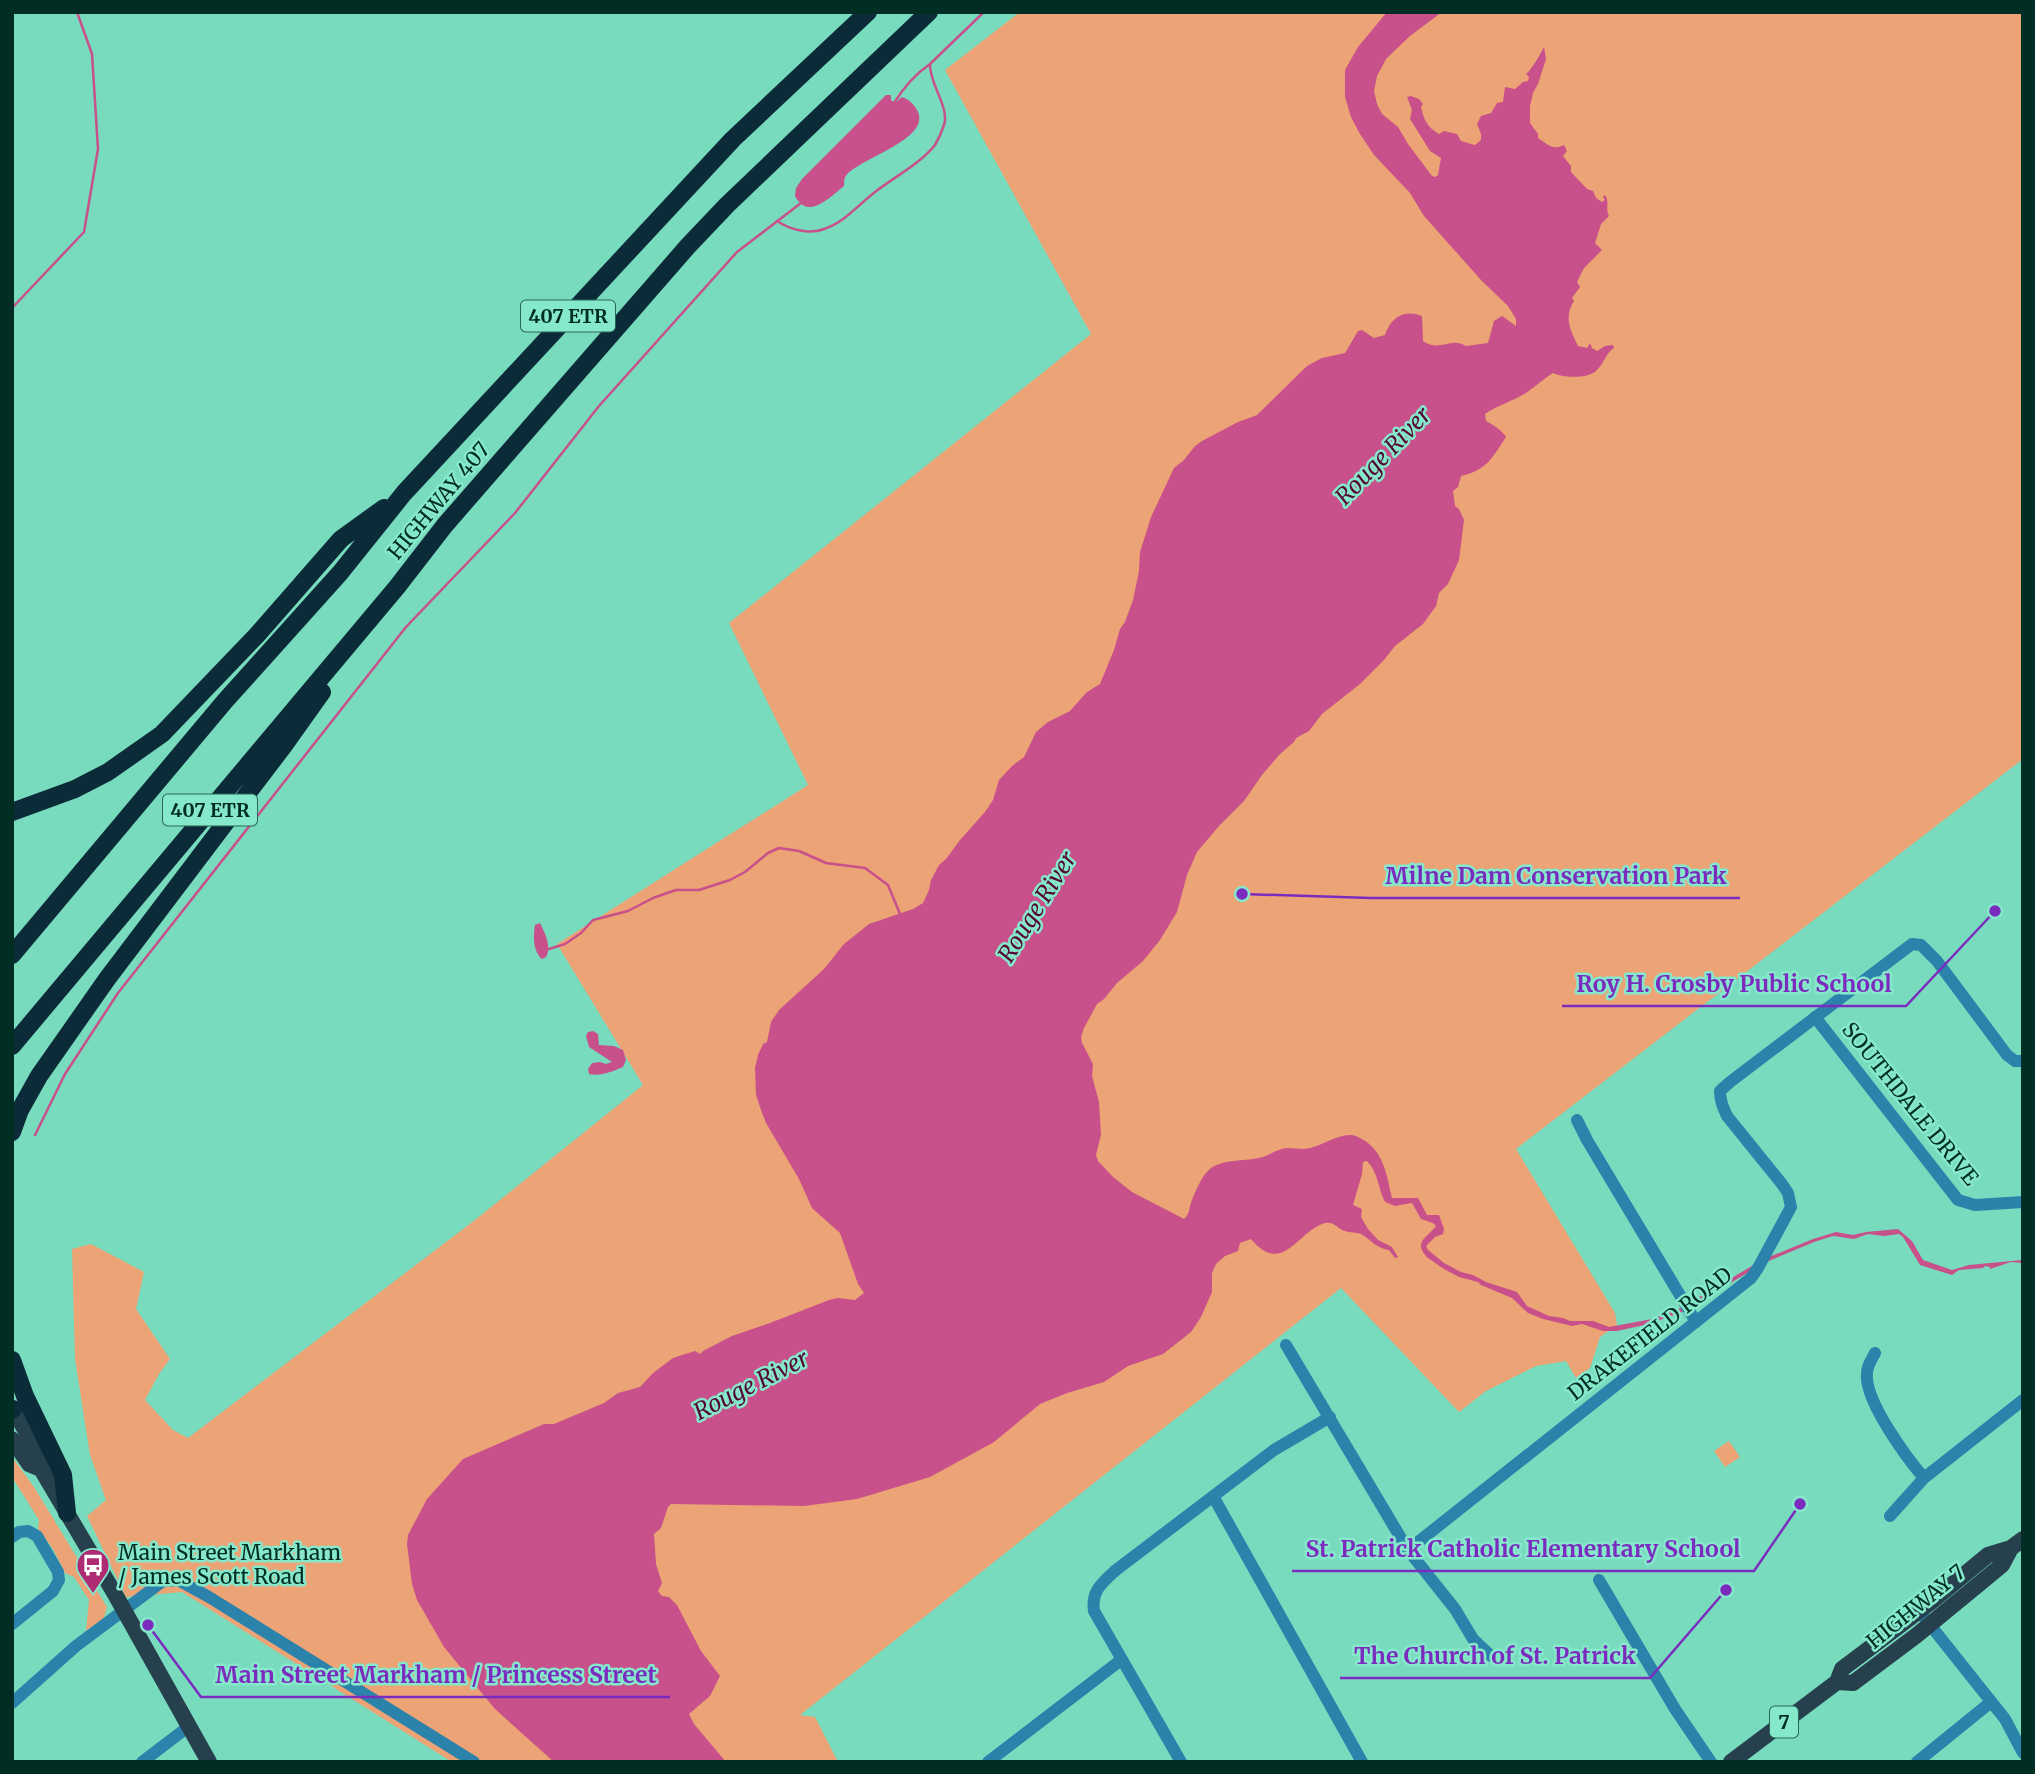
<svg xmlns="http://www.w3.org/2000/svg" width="2035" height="1774" viewBox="0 0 2035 1774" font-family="Merriweather,serif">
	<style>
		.green { fill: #eca376 }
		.water { fill: #c8508b }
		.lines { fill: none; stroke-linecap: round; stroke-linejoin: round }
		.stream { stroke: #c8508b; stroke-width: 2.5 }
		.minor { stroke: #2b83ab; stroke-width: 12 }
		.major { stroke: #27404d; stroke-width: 16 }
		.highway { stroke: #0c2b39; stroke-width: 18 }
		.labels { text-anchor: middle; stroke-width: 5; stroke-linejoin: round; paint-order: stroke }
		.shield { fill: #86e8cb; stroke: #296656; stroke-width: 2 }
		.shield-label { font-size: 19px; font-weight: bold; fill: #012e24 }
		.street-label { font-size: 21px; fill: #012e24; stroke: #86e8cb }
		.poi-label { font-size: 21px; fill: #012e24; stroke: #86e8cb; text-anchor: start }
		.water-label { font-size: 23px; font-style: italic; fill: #550533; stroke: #86e8cb }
		.leader { fill: none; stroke: #7b2cbf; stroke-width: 2.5 }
		.callout-dot { fill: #7b2cbf; stroke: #86e8cb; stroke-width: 2.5 }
		.callout-label { font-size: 23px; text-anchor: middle; font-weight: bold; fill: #7b2cbf; stroke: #86e8cb; stroke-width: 5; stroke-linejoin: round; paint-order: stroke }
	</style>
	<rect width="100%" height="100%" fill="#78dbbe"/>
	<path class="green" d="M1020 12H2023V759L1516 1149 1615 1313 1617 1325 1600 1337 1590 1368 1576 1378 1566 1361 1536 1366 1486 1391 1459 1412 1341 1288 800 1715 815 1717 838 1762H452L182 1592 126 1597 87 1516 106 1500 90 1455 75 1359 72 1249 91 1244 144 1272 136 1309 170 1359 159 1374 145 1400 173 1430 188 1438 475 1220 643 1085 557 944 808 785 729 623 1091 334 945 70Z
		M1729 1441 1740 1457 1725 1467 1714 1451Z
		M12 1457 34 1487 107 1607 104 1618 86 1631 89 1600 74 1577 65 1573 53 1549 38 1529 39 1520 12 1477Z"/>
	<path class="water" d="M1387 12H1442L1410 36 1386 59 1377 76 1374 91 1377 104 1382 114 1398 127 1408 144 1432 176 1435 177 1438 175 1441 158 1430 151 1410 119 1412 110 1407 97 1411 96 1419 99 1423 104 1421 107C1424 120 1427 127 1439 134L1444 131 1457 134 1461 141 1475 145 1481 140V134L1477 124 1481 116 1491 113 1497 103 1503 102 1505 87 1515 89 1523 82 1528 81 1529 77 1526 74C1531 71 1541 53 1544 47L1546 59 1538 84 1533 93 1530 106V123L1538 134V138C1547 144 1553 151 1564 145L1567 151 1563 156 1571 166V172L1587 189 1593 191 1596 198 1602 202 1605 200 1603 197 1605 195C1610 202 1605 209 1609 216L1601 224 1595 243 1602 250 1584 268 1577 282 1580 287 1572 298 1574 301C1563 318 1571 331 1578 346L1587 348 1590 343 1592 348 1597 351 1605 346 1613 345 1614 348C1606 353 1604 363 1597 370 1589 379 1563 378 1553 373 1543 379 1536 386 1526 393 1513 401 1498 405 1485 414L1486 421C1492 424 1503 431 1506 437 1492 458 1487 470 1461 476L1458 487 1453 491 1455 506 1459 509 1464 520 1459 560 1448 584 1439 593 1436 606 1423 624 1395 646 1384 660 1360 684 1322 714 1309 731 1296 738 1294 742 1280 754 1262 775 1244 801 1219 826 1197 852 1187 875 1177 912 1160 940 1143 961 1117 983 1104 999 1097 1004 1084 1028 1081 1037 1082 1043 1093 1064 1092 1076 1099 1102 1101 1135 1096 1155 1098 1161 1113 1177 1132 1192 1184 1219C1190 1214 1189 1207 1192 1200 1196 1190 1202 1175 1211 1168 1227 1158 1245 1162 1263 1157 1271 1154 1280 1148 1288 1148 1296 1148 1302 1150 1310 1148 1324 1145 1342 1131 1356 1136 1384 1148 1386 1173 1392 1198H1418L1427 1215H1439L1444 1229 1443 1234 1435 1237 1426 1246 1428 1250 1444 1263 1461 1272 1473 1275 1486 1282 1517 1292 1527 1306 1549 1316 1563 1318 1570 1321H1593L1609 1327 1652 1319 1681 1308 1762 1260 1813 1239 1836 1232 1853 1235 1866 1232 1898 1229 1912 1241 1923 1260 1952 1270 1969 1265 2022 1260 2023 1258V1263L2011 1262 1990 1269V1267L1985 1266 1983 1268 1959 1270 1952 1275 1920 1265 1903 1237 1899 1234 1884 1236 1868 1234 1854 1239 1833 1236 1814 1242 1764 1263 1682 1312 1649 1324 1617 1331H1603L1582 1324 1572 1326 1543 1319 1528 1313 1512 1298 1481 1285 1478 1282 1459 1277 1444 1269 1428 1258C1412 1242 1427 1238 1436 1226L1433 1223 1421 1219 1412 1203 1395 1206 1385 1202C1378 1188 1378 1172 1367 1161L1363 1162 1362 1174 1353 1205 1362 1209 1361 1217 1368 1229 1378 1240 1392 1247 1398 1257 1395 1258 1389 1250C1374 1247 1373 1241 1361 1234 1356 1232 1350 1233 1345 1231 1338 1229 1334 1221 1325 1223 1297 1231 1283 1277 1251 1239L1240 1243 1238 1251 1225 1256 1216 1264 1212 1273V1292L1201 1317 1191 1332 1163 1354 1128 1366 1104 1382 1067 1393 1040 1404 994 1442 930 1477 857 1499 804 1506 671 1504 668 1507 661 1528 654 1534 656 1564 662 1583 658 1591 662 1596 669 1597 677 1605 701 1651 720 1676 710 1696 689 1714 694 1724 726 1762H554L495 1709 444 1647 417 1600 412 1584 407 1544 408 1535 427 1499 463 1459 544 1424H554L604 1403 618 1393 640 1387 653 1373 673 1358 695 1351 700 1354 703 1351 732 1336 770 1323 829 1300 838 1298 855 1300 864 1293 858 1284 840 1233 812 1208 799 1179 766 1123 761 1110 756 1095 755 1068 758 1055 763 1044 767 1042 771 1022 779 1010 824 969 844 944 869 924 913 909 923 903 929 890 931 880 939 865 946 859 960 840 985 812 993 800 999 780 1012 766 1024 757 1036 732 1048 722 1070 711 1087 692 1100 684 1114 650 1120 629 1125 622 1133 600 1139 571 1140 552 1151 517 1174 468 1184 460 1195 446 1202 441 1238 422 1257 415 1307 366 1322 358 1345 353 1358 331 1362 330 1374 338 1385 335C1391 317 1404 309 1422 316L1423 341C1440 353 1450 336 1466 346L1488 343 1494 321 1502 316 1516 326V319L1508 306 1481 280 1424 216 1410 193 1374 155 1360 134 1351 117 1345 97V70L1358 47Z
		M886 95H891V100L895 103 902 97C909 99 915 105 918 112 930 140 857 159 846 176 844 177 844 184 844 186 830 197 808 221 795 196L796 188 802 179Z
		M540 923C545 933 552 947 546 957L542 959C533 951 533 937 535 925Z
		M593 1031 598 1034 599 1045 614 1046 623 1050 626 1060 623 1067C614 1071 599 1077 589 1074L588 1069 592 1063 600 1062 606 1064 612 1062 589 1047 586 1036 588 1032Z"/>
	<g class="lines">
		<path class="stream" d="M894 103C904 87 914 75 930 64L984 12
			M777 221C789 229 809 235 824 229 845 222 858 205 875 192 894 177 920 164 935 145 938 140 942 131 944 125 950 108 929 83 930 64
			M12 308 84 232 98 149 92 54 77 12
			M549 949 565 944 581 933 593 920 628 911 653 898 676 890H699L730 880 745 872 768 853 779 848 799 851 826 863 865 868 888 885 900 914
			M35 1135 65 1074 118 993 406 627 515 513 599 406 737 252 801 203"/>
		<path class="minor" d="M1815 1017 1958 1200 1975 1205 2023 1202
			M1577 1120 1587 1140 1696 1322
			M1286 1345 1408 1550 1455 1609 1473 1639 1491 1656
			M1875 1353C1870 1362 1866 1368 1867 1379 1869 1406 1906 1457 1924 1478
			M1213 1496 1362 1762
			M1890 1516 1924 1478 2023 1400
			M12 1537 19 1532 28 1531 37 1536 58 1572 59 1580 53 1591 12 1624
			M1408 1550 1741 1286 1751 1278 1758 1268 1791 1207 1788 1193 1782 1184 1727 1116C1723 1107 1720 1101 1720 1091L1730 1082 1912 944 1921 945 1937 961 2007 1055 2015 1061H2023
			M1599 1580 1675 1709 1711 1762
			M1919 1611 2005 1719 2023 1753
			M12 1703 76 1646 163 1581 178 1580 209 1597 474 1762
			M142 1762 188 1727
			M988 1762 1121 1660
			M1181 1762 1094 1611C1091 1591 1102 1583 1116 1570L1274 1450 1330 1417
			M1917 1762 1991 1702"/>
		<path class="major" d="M12 1408 43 1459 41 1469
			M12 1439 29 1464 41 1469 116 1596 209 1762
			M1837 1682 1853 1683 1917 1635 2002 1565 2011 1548
			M1731 1762 1837 1682 1842 1669 1931 1602 1988 1555 2011 1548 2023 1539"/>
		<path class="highway" d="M12 812 75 789 108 772 162 734 257 635 341 539 384 508
			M12 955 225 701 340 573 404 493 733 139 868 12
			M12 1046 397 587 445 525 688 246 727 205 929 12
			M12 1132 20 1110 39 1076 107 979 285 744 322 692
			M12 1360 25 1396 63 1475 67 1513
			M12 1410 13 1409"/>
	</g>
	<defs>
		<symbol id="bus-pin" viewBox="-11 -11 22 30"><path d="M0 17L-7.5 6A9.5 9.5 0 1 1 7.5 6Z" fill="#ae2a72" stroke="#86e8cb"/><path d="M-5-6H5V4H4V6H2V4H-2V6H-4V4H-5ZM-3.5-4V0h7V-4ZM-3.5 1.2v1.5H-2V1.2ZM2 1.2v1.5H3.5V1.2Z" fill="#fff"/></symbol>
	</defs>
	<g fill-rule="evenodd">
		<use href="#bus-pin" x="74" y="1546" width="38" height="52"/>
	</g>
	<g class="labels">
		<g class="shield">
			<rect x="521" y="300.5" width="94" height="31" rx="5"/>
			<rect x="163" y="794.5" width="94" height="31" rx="5"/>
			<rect x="1770" y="1706.5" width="28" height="31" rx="5"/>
		</g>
		<g class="shield-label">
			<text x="568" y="323">407 ETR</text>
			<text x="210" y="817">407 ETR</text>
			<text x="1784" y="1729">7</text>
		</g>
		<g class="street-label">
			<text transform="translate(439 501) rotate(-50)" y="7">HIGHWAY 407</text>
			<text transform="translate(1910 1104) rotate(51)" y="7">SOUTHDALE DRIVE</text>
			<text transform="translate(1650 1334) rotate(-38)" y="7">DRAKEFIELD ROAD</text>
			<text transform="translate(1916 1607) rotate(-39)" y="7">HIGHWAY 7</text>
		</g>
		<g class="poi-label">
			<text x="118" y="1560">Main Street Markham<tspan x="118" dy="24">/ James Scott Road</tspan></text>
		</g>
		<g class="water-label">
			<text transform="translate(1383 456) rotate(-46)" y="8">Rouge River</text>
			<text transform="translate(1037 907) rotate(-58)" y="8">Rouge River</text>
			<text transform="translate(751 1385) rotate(-27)" y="8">Rouge River</text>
		</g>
	</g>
	<path class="leader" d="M1242 894L1371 898H1740M1995 911L1906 1006H1562M1800 1504L1754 1571H1292M1726 1590L1650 1678H1340M148 1625L201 1697H670"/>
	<g class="callout-dot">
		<circle cx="1242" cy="894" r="7"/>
		<circle cx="1995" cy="911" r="7"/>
		<circle cx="1800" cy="1504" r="7"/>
		<circle cx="1726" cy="1590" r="7"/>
		<circle cx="148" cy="1625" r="7"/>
	</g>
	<g class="callout-label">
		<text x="1556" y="884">Milne Dam Conservation Park</text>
		<text x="1734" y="992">Roy H. Crosby Public School</text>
		<text x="1523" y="1557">St. Patrick Catholic Elementary School</text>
		<text x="1495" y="1664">The Church of St. Patrick</text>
		<text x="436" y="1683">Main Street Markham / Princess Street</text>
	</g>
	<rect width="2035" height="1774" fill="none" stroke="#012e24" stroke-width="28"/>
</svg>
